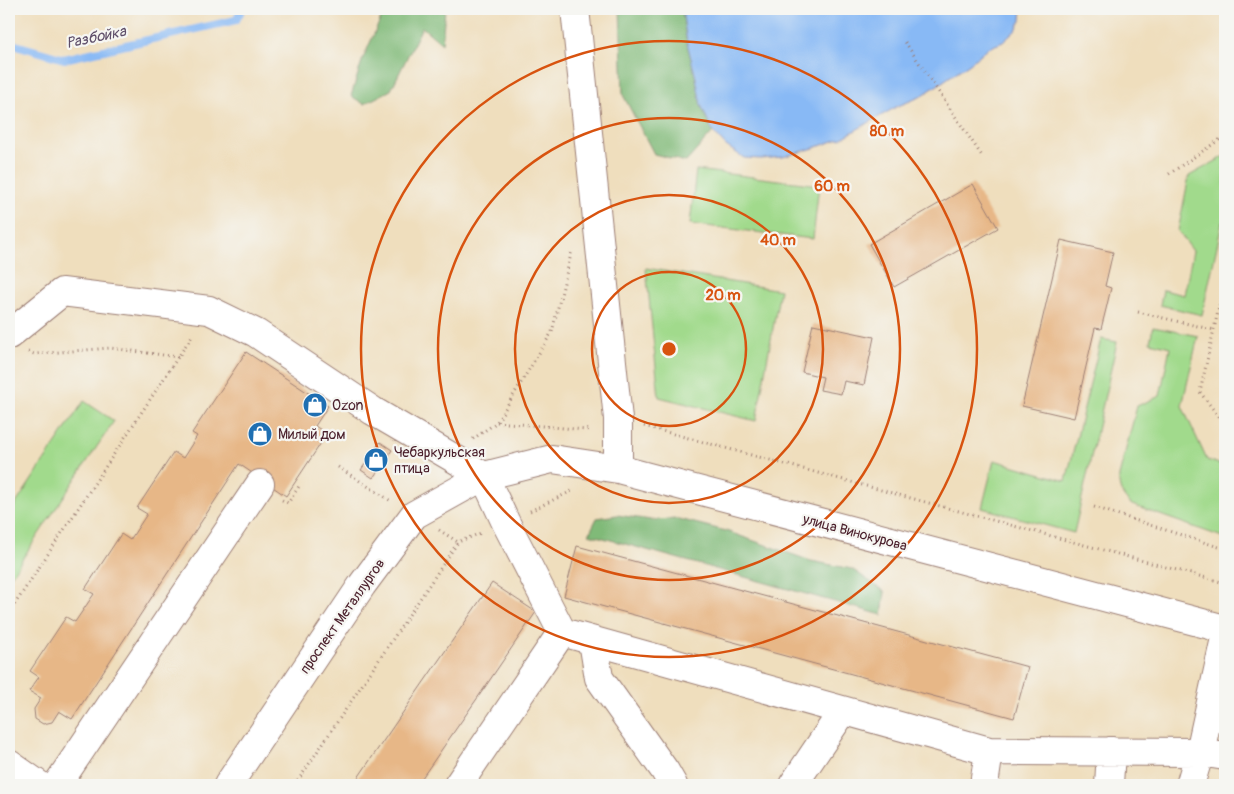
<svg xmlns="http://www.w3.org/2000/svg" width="1234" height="794" viewBox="0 0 1234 794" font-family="Pangolin,sans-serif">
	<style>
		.green { fill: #a1da8c; stroke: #767c5c }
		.forest { fill: #80ba78; stroke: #656c52 }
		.water { fill: #88b9f5; stroke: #696c90 }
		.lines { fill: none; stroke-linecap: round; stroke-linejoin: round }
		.stream { stroke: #88b9f5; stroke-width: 8 }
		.building { fill: #e7b787 }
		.minor-casing { stroke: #9c7e74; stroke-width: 30 }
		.path { stroke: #9c7e74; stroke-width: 3; stroke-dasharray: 1 4; stroke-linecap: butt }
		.minor { stroke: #fff; stroke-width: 28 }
		.ring { fill: none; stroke: #d8530f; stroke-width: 2.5 }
		.labels { text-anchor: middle; stroke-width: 4.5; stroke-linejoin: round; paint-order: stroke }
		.poi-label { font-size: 14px; fill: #4a1f2b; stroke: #f6f6f2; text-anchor: start }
		.street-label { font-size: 14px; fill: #4a1f2b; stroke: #f6f6f2 }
		.water-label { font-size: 15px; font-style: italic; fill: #5d4d68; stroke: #f6f6f2 }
		.centre { fill: #d8530f; stroke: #f6f6f2; stroke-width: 2.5 }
		.ring-label { font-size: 15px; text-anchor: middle; font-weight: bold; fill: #d8530f; stroke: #f6f6f2; stroke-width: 4.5; stroke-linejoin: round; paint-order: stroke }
	</style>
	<rect width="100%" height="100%" fill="#f6f6f2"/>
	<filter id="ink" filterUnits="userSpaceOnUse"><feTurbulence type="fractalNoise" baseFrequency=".02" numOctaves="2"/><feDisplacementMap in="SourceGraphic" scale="10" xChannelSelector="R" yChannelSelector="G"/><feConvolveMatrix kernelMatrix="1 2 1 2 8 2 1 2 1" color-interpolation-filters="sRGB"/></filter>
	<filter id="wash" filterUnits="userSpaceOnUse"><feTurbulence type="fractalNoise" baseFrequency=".0096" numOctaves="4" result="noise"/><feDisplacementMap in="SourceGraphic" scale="20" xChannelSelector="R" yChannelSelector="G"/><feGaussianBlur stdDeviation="1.12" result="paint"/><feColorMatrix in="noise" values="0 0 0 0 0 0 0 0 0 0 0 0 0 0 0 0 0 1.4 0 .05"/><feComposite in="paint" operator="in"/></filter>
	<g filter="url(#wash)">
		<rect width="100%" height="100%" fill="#efdebd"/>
		<path class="green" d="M1225 156V221L1222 223 1202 315 1160 305 1163 290 1184 295 1193 251 1178 231 1189 176Z
			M696 170 819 185 813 239 690 224Z
			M646 268 780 290 756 421 659 397Z
			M1153 327 1198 336 1182 406 1207 460 1225 466V538L1132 505C1122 497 1118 488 1119 476L1137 406 1160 396 1170 347 1150 342Z
			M1101 339 1117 342 1074 533 982 508 994 460 1066 481Z
			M84 401 114 421 9 579V514Z"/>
		<path class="forest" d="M385 9H445L442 44 422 27 391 90 364 104 351 96 362 61Z
			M620 9H682L687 43 696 78 701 105 713 132 686 162 654 154 623 95Z
			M617 515 651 520 679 519 726 531 811 561 852 569 885 592 882 615 589 534 597 518Z"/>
		<path class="water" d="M682 9H1022L1021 20 1016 30 1003 42 988 48 970 63 920 97 898 106 842 138 814 148 783 157 761 159 744 158 726 146 713 132 701 105 696 78 687 43Z"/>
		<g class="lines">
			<path class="stream" d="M9 43 64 59 236 20 242 9"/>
		</g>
		<g id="blocks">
			<path class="building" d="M973 184 998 228 894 287 869 244Z
				M1061 240 1113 252 1105 286 1111 288 1106 309 1101 329 1095 328 1074 418 1022 406Z
				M813 324 874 337 864 385 844 381 841 394 820 390 823 377 802 372Z
				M246 352 328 406 315 426 327 434 286 496 239 464 72 719 59 711 52 722 43 724 35 719 34 709 41 698 29 691 39 677 30 671 66 617 75 622 94 594 85 589 121 534 130 540 147 514 137 508 174 452 183 458 197 436 192 433Z
				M380 442 392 450 373 478 361 470Z
				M577 546 1028 667 1014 718 564 596Z
				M492 583 536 612 483 690 417 785H353Z"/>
		</g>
	</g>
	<g filter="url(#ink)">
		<use href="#blocks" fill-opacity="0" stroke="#9c7e74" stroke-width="1"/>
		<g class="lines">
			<defs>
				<path id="minor" d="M575 9 618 419V469
					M9 335 62 292 209 310 256 333 373 411 484 476 506 523 562 632 458 785
					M562 632 989 751 1200 752 1225 756
					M593 641 599 678 665 771 673 785
					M9 764 39 785
					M57 785 260 484
					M228 785 362 585 414 515 484 476 552 459 618 469 1225 629
					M793 785 843 711
					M984 785 989 751
					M1109 785 1111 751
					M1190 785 1200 752 1225 638"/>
			</defs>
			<use href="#minor" class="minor-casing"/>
			<path class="path" d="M905 42 982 156
				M1221 139 1225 146
				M1169 174 1225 136
				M1225 280 1200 392 1225 425
				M1138 312 1214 330
				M28 352 34 354 110 348 178 357
				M497 422 586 430 591 428
				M644 426 1225 583
				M473 439 497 422 552 332 572 250
				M338 467 391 501
				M282 500 288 503 300 485
				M1094 507 1225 549
				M530 511 574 490
				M439 530 458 542
				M9 613 192 336
				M295 785 458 542 481 533"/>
			<use href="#minor" class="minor"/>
		</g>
	</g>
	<g class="ring">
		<circle cx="669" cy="349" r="77"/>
		<circle cx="669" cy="349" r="154"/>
		<circle cx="669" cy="349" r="231"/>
		<circle cx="669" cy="349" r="308"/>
	</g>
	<defs>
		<symbol id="shop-disc" viewBox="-11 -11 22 22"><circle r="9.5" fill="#1f6fb2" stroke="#f6f6f2"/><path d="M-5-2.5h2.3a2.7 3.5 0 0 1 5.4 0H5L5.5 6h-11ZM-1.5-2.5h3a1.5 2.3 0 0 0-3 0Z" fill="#fff"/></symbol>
	</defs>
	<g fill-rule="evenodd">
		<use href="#shop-disc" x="301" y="391" width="28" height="28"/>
		<use href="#shop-disc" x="246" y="420" width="28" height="28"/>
		<use href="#shop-disc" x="362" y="446" width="28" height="28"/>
	</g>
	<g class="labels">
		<g class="poi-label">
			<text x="332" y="410">Ozon</text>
			<text x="278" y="439">Милый дом</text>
			<text x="394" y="457">Чебаркульская<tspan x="394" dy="16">птица</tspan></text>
		</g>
		<g class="street-label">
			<text transform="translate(855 532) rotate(15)" y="5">улица Винокурова</text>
			<text transform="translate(342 616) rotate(-55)" y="5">проспект Металлургов</text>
		</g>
		<g class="water-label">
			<text transform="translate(96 37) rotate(-12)" y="5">Разбойка</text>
		</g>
	</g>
	<circle cx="669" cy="349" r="8" class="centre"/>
	<g class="ring-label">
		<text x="887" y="136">80 m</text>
		<text x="832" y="191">60 m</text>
		<text x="778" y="245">40 m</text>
		<text x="723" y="300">20 m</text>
	</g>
	<rect width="1234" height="794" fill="none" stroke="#f6f6f2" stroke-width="30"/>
</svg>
